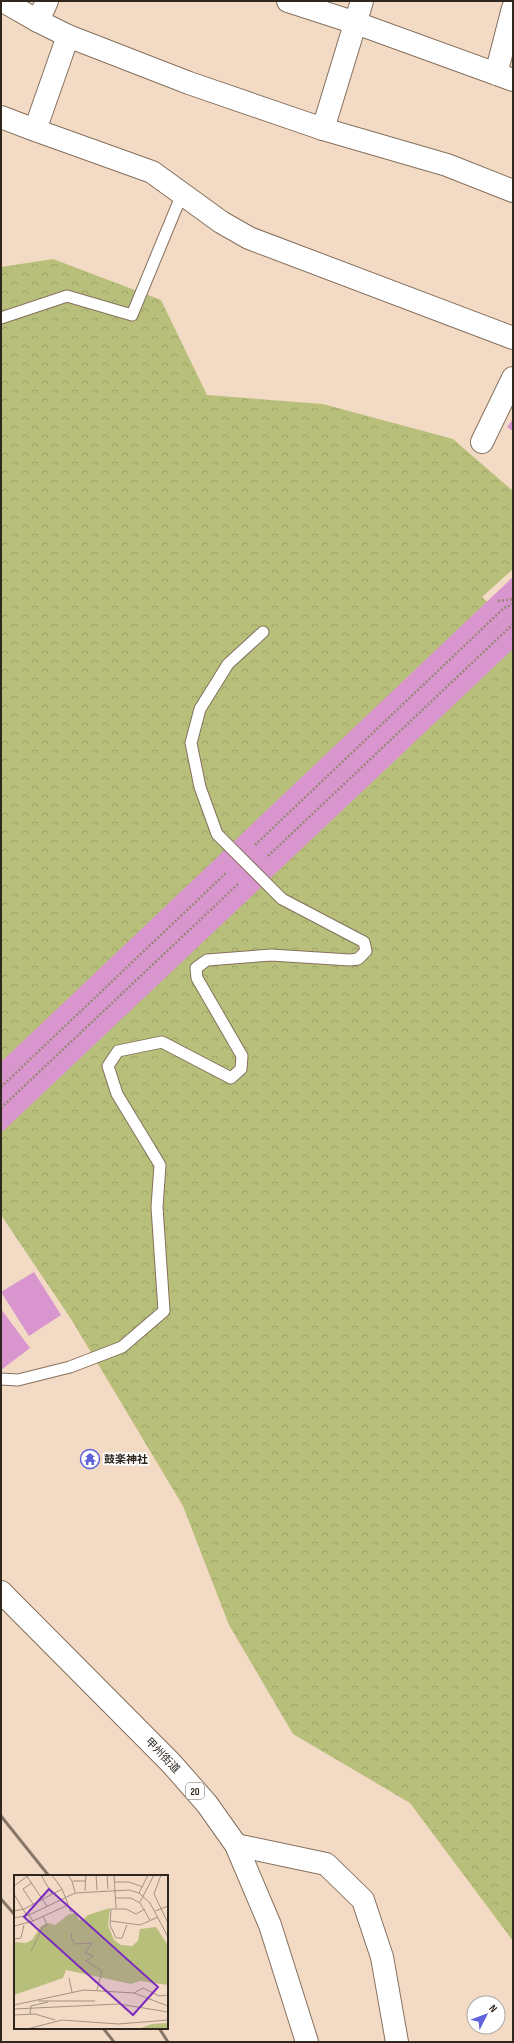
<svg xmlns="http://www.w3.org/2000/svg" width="514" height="2043" viewBox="0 0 514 2043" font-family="'Sofia Sans Condensed','Noto Sans JP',sans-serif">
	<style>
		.forest { fill: url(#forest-crowns) }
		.building { fill: #d996ce }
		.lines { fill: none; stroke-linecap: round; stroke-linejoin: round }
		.service-casing { stroke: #85705d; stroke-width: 13 }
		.minor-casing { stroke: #85705d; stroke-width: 24 }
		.tertiary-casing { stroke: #85705d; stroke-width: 24 }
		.trunk-casing { stroke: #85705d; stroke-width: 24 }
		.path { stroke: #988778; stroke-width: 2.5; stroke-dasharray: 2 2; stroke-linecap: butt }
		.service { stroke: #fff; stroke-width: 11 }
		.minor { stroke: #fff; stroke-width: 22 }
		.tertiary { stroke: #fff; stroke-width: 22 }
		.trunk { stroke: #fff; stroke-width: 22 }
		.rail { stroke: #877769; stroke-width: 3 }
		.labels { text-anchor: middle; stroke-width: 3.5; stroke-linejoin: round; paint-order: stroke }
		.shield { fill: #fff; stroke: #6d6762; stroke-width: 1 }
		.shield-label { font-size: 10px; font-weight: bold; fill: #2f261e }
		.poi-label { font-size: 11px; font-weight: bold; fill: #2f261e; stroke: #fff; text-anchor: start }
		.street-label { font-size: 11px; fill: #2f261e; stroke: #fff }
		.inset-road { fill: none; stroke: #a49282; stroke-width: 1 }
		.view { fill: #7b2cbf; fill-opacity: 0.15; stroke: #7b2cbf; stroke-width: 2 }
		.inset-edge { fill: none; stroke: #2f261e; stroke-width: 2 }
	</style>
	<defs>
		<pattern id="forest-crowns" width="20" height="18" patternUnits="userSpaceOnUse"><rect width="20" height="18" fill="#b8bf7a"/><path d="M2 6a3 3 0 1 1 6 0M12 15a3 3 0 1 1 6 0" fill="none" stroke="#9ea469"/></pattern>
	</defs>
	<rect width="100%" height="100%" fill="#f2dac5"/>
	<path class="forest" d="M53 259 161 300 207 395 323 404 453 439 513 491V569L482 597 513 625V1941L410 1803 293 1734 229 1625 183 1506 71 1319 1 1215V267Z"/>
	<path class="building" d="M513 419V431L507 427Z
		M513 577V649L1 1133V1062Z
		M34 1272 61 1315 29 1336 1 1292Z
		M1 1309 30 1348 1 1370Z"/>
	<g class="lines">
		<defs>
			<path id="service" d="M1 318 67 296 132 315 182 194
				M1 1379 18 1380 70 1367 122 1347 164 1311 157 1207 160 1165 117 1094 108 1066 118 1051 162 1042 231 1078 241 1069 242 1056 197 978 196 968 207 960 271 955 350 960 358 959 366 951 364 942 282 899 217 834 200 787 191 743 200 709 228 664 263 632"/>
			<path id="minor" d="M288 1 356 23 513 80
				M38 21 47 1
				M496 74 513 8
				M1 117 35 130 68 36
				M323 129 362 1
				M35 130 152 172 221 222 249 238 513 338
				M482 442 513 378"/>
			<path id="tertiary" d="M3 1 38 21 68 36 189 83 323 129 447 165 513 191
				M236 1845 326 1864 363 1900 382 1957 397 2042"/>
			<path id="trunk" d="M1 1592 171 1763 207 1804 236 1845 270 1925 307 2042"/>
		</defs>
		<use href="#service" class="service-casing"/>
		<use href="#minor" class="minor-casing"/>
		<use href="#tertiary" class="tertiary-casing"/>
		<use href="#trunk" class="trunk-casing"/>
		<path class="path" d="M498 601 513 599
			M255 845 504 608 513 604
			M268 856 513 624
			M1 1087 227 872
			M1 1108 238 884"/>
		<use href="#service" class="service"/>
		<use href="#minor" class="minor"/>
		<use href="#tertiary" class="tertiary"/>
		<use href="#trunk" class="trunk"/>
		<path class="rail" d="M1 1816 49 1876
			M1 1899 15 1915
			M103 2028 114 2042
			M159 2028 168 2042"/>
	</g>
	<defs>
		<symbol id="temple-ring" viewBox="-11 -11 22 22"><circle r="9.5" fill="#fff" stroke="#6063dc" stroke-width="1.5"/><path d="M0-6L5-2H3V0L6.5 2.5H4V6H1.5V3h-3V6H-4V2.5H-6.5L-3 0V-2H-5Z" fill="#6063dc"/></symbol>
	</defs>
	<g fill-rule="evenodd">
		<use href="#temple-ring" x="79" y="1448" width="22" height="22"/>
	</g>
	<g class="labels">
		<rect class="shield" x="186" y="1783" width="18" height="16" rx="3"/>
		<g class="shield-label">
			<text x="195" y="1795">20</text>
		</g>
		<g class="poi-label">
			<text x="104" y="1463">鼓楽神社</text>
		</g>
		<g class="street-label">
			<text transform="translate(163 1755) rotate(46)" y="4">甲州街道</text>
		</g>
	</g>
	<g transform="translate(14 1875)">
		<rect width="154" height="154" fill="#f2dac5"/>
		<path d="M96 33 94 50 100 65 107 70 118 71 124 66 126 54 142 52 153 69 154 110 126 106 117 109 52 95 49 103 0 120V67L12 68 18 65 27 51 34 48 41 50 55 39 62 38 65 45 70 44 74 40ZM154 148V154H124L138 149Z" fill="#b8bf7a"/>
		<path class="inset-road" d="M12 0 33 31M27 0 38 19M38 0 48 14 57 37M54 0 58 6 61 17M82 0 83 15M93 0 94 14M100 0 102 33M147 0 140 19 154 48M59 6H72M101 7H115L129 12M18 8 9 14 19 29M0 11 15 0M71 16 72 0M125 18 134 0M0 19 13 41M102 23H117L126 28 136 45M126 27 140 0M0 36 10 34 48 14M141 36 154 31M0 43 15 40 61 18 115 15 125 18 136 28 154 62M19 46 54 30M97 46 126 50 144 42M113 50 108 63H102L96 50 97 34H112L122 39 131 34M0 51 19 46 15 40M57 58 58 65 62 69 78 68 71 78 79 81 72 86 88 96 83 115M0 64 7 63 10 50M17 76 29 52 33 50 29 41M55 103 58 117M120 118 129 113 145 121 154 120M24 126H81M0 130 70 115 120 118 154 131M0 134 105 129 154 137M16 139 17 131 34 127M0 140 21 139 41 145M13 154 48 145 104 149 154 145"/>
		<path class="view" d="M35 14 144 112 119 140 10 42Z"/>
		<rect width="154" height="154" class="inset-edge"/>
	</g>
	<rect width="514" height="2043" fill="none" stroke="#2f261e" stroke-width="4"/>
	<g transform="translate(486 2015) rotate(48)"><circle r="19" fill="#ffffff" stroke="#aca8a5"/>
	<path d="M0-3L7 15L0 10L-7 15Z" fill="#6063dc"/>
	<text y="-6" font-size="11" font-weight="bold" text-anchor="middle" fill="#2f261e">N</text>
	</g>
</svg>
